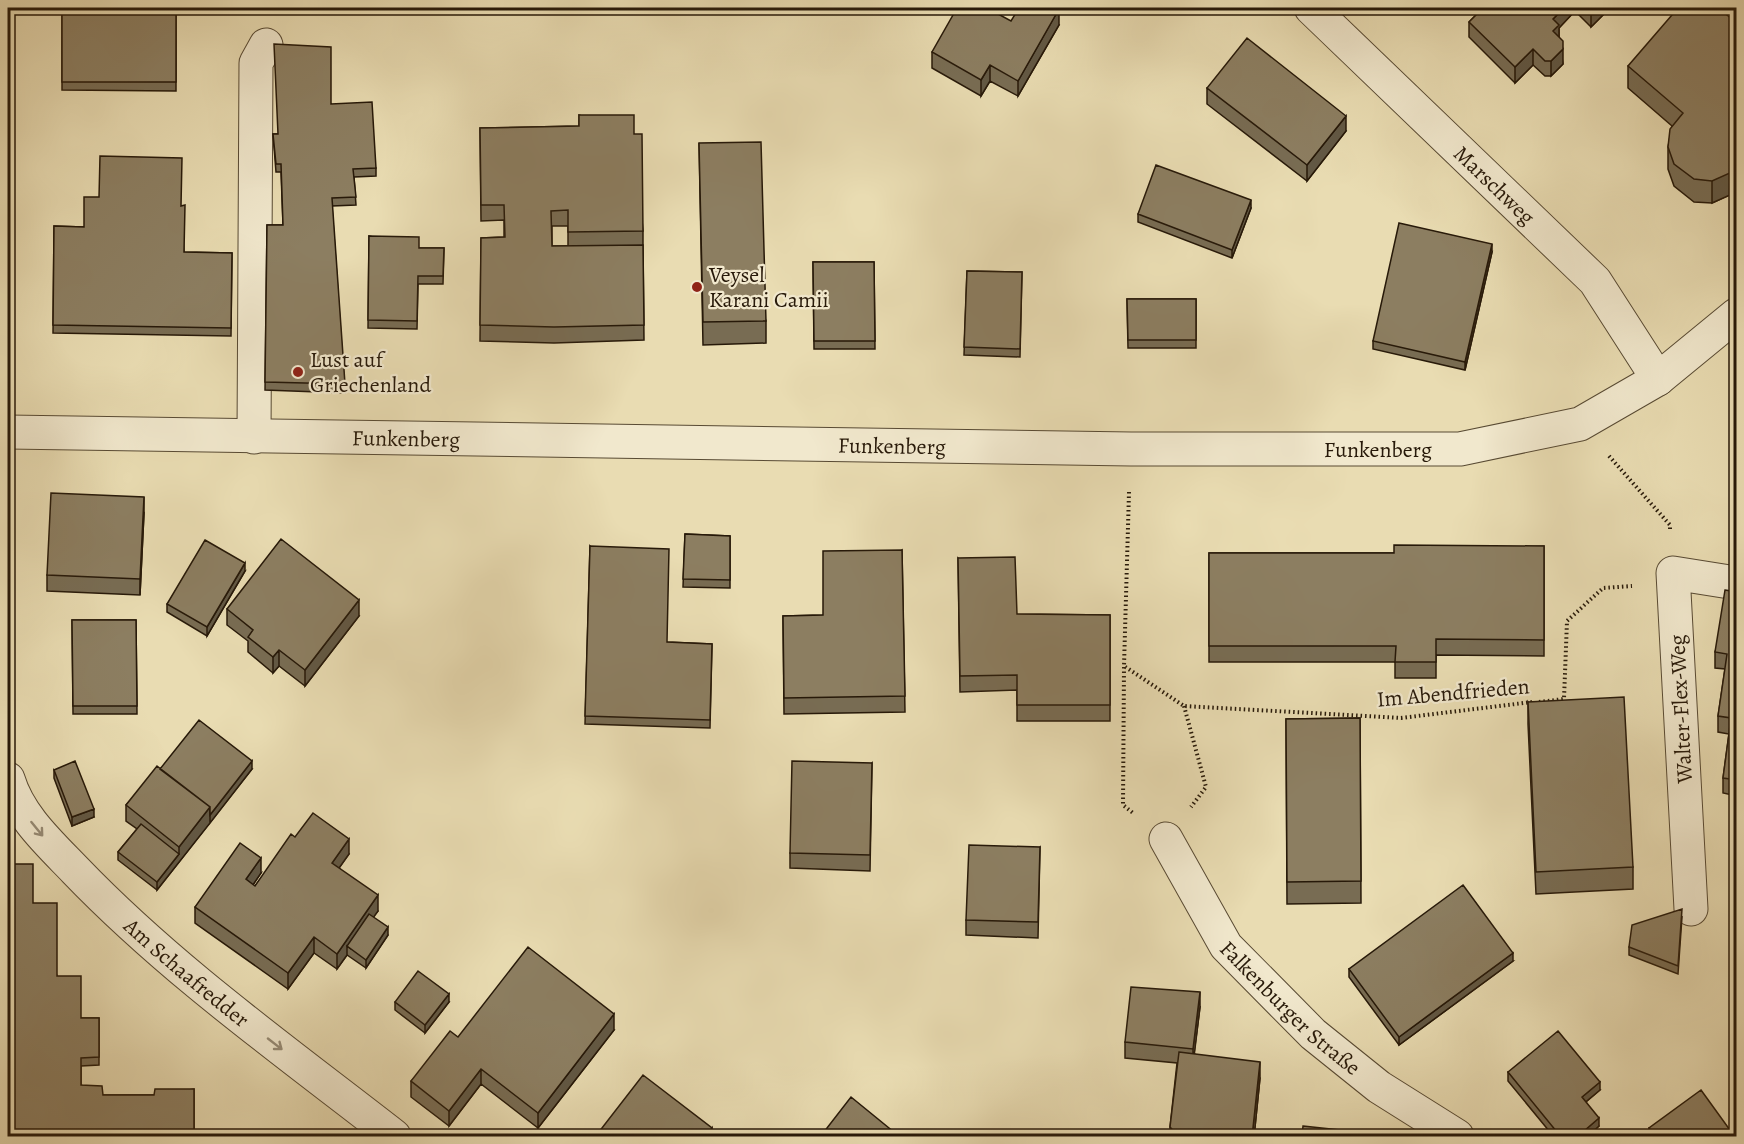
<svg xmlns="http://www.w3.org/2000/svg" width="1744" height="1144" viewBox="0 0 1744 1144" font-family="Alegreya,serif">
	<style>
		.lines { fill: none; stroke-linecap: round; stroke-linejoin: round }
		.minor-casing { stroke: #584a33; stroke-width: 35 }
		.path { stroke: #271909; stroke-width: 4; stroke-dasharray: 1.5 3; stroke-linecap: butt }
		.minor { stroke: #f1e8cd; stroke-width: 33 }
		.wall { fill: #786c53; stroke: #271909; stroke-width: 1.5; fill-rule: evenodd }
		.shaded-wall { fill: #625844; stroke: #271909; stroke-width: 1.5 }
		.building { fill: #8c7e61; stroke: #271909; stroke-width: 1.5 }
		.oneway { stroke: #968b75 }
		.poi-dot { fill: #8f2418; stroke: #f1e8cd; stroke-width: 2 }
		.labels { text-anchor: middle; stroke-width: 4.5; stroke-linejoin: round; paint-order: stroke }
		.street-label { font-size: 22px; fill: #271909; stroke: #f1e8cd }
		.poi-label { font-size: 22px; fill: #271909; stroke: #f1e8cd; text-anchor: start }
	</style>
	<rect width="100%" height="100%" fill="#e9dcb2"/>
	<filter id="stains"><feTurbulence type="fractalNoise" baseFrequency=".00333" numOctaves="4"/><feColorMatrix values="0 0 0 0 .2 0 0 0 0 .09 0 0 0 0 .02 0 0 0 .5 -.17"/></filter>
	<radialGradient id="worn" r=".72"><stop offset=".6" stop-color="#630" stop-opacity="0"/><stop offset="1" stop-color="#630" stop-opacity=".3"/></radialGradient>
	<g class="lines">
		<defs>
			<g id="minor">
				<path id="s1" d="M1311 8 1595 281 1658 379"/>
				<path id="s2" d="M8 432 1131 449H1460L1580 424 1658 379 1736 315"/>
				<path d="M254 437 256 63 266 45"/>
				<path id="s3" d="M8 779C19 816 49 843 75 870 171 970 285 1051 394 1136"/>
				<path id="s4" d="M1166 839 1226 946 1313 1034 1379 1087 1457 1136"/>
				<path d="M1691 909 1673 573 1736 583"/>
			</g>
		</defs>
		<use href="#minor" class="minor-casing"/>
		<path class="path" d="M1609 456 1670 525V530
			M1129 492 1124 666 1184 706 1401 718 1532 702
			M1124 667 1123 805 1133 813
			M1539 702 1564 699 1567 621 1603 588 1632 586
			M1184 706 1206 787 1191 807"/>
		<use href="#minor" class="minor"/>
	</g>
	<path class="wall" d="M1483 8H1610L1591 27 1575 11 1559 28V38L1563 64 1551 76H1545L1533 65 1515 83 1469 37V22Z
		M62 12H176V91L62 90Z
		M1011 21 1059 25 1018 96 990 81 981 96 932 68V52Z
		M1737 23V187L1730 195 1712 203 1694 202 1674 186 1668 169V147L1672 126 1628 88V66Z
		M1207 88 1346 131 1307 181 1207 104Z
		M331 104 376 168V176L354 177 356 205 332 206 345 393 265 390 267 225H283L281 172H276L273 134H278Z
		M579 115 634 134 643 231V247L644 340 554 343 480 341 481 238 504 237V220L481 221 480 128 579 126ZM552 226H568V246H552Z
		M699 143 766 321V343L703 345Z
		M181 206 184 252 232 253 231 336 53 333 54 226 84 227Z
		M1251 208 1232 258 1138 222V214Z
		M369 236 419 248H444L443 284H418L417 329 368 328Z
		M1492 252 1465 370 1373 349V341Z
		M813 262H874L875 349H814Z
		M967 271 1022 272 1020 357 964 355Z
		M1127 299H1196V348H1128Z
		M144 513 140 595 47 591V575Z
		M685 534 730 536V588L683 587Z
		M590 546 667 642 712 644 710 728 585 724Z
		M1544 546V656L1436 655V678H1395V662H1209V553H1394Z
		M902 550 905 712 784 714 783 616 823 615Z
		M958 558 1017 614 1110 615V721H1017V690L960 692Z
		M245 571 207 636 167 612V604Z
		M1737 592V796L1723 793V778L1729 734 1718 732V716L1725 669 1715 668V652Z
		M227 609 359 616 305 686 279 666 273 673 248 652V641L227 625Z
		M72 620H136L137 714H73Z
		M1528 702 1633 867V889L1536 894 1528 724Z
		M1360 718 1361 903 1287 904 1286 719Z
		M872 763 870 871 790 868V853Z
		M160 769H252L157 890 118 860V852L137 829 126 821V805Z
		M54 770 94 817 72 826 54 778Z
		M295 837 349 854 339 868 378 911 373 917 388 935 366 968 347 955 337 969 314 953 288 989 195 923V907L261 873 253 885 255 886Z
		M1040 847 1038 938 966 935V920Z
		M33 903 57 976 81 1018H99V1065L81 1066V1085L103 1095H154L194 1089V1137H8Z
		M1682 917 1678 974 1629 955V947Z
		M1737 936V972H1733V956Z
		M1513 961 1399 1045 1349 977V969Z
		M395 1002H449L425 1033 395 1010Z
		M1200 1007 1194 1054 1260 1078 1254 1137H1170V1127L1177 1063 1125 1058V1042Z
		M614 1030 538 1128 481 1084 449 1126 411 1097V1081L458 1037Z
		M1508 1072 1600 1090 1586 1102 1599 1126 1587 1137H1554L1508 1081Z
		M1649 1128 1735 1137H1649Z"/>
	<path class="shaded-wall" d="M1564 8H1575V11L1559 28V40L1553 47V19Z
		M1595 8H1610L1591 27V11Z
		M1059 9V25L1018 96V81Z
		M1533 49V65L1515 83V67Z
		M1563 49V64L1551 76V61Z
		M990 65V81L981 96V80Z
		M1346 116V131L1307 181V165Z
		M1737 164V187L1730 195 1712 203V181Z
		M1251 200V208L1232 258V250Z
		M1492 244V252L1465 370V362Z
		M144 497V513L140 595V579Z
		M245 563V571L207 636V627Z
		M359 600V616L305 686V670Z
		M279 650V666L273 673V657Z
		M252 761V769L210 823V815Z
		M210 807V823L157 890V882L179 854V847Z
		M94 809V817L72 826V817Z
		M349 839V854L332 878V863Z
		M261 858V873L246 895V879Z
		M378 895V911L351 949 347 946V955L337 969V954Z
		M388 927V935L366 968V960Z
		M314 937V953L288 989V973Z
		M1513 953V961L1399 1045V1037Z
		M1200 992V1007L1193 1065V1049Z
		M449 994V1002L425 1033V1025Z
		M614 1014V1030L538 1128V1113Z
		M1260 1062V1078L1254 1137H1252Z
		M481 1069V1084L449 1126V1111Z
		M1600 1082V1090L1582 1105V1097Z
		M1599 1118V1126L1587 1137H1577Z
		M712 1128 711 1137H705Z"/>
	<path class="building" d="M957 8H987L1011 21 1019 8H1056L1059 9 1018 81 990 65 981 80 932 52Z
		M1483 8H1564L1553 19 1559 25 1553 31 1563 41V49L1551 61H1545L1533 49 1515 67 1469 22Z
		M1587 8H1595L1591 11Z
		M1678 8H1718L1737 23V164L1730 173 1712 181 1694 179 1674 164 1668 147 1670 129 1683 113 1628 66Z
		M62 12H176V82H62Z
		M1247 38 1346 116 1307 165 1207 88Z
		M274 44 331 47V104L372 102 376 168 353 169 356 197 332 198 345 384 265 382 267 225H283L281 164H276L273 134H278Z
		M579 115H634V134H642L643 231 568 232V210L551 211 552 246 643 245 644 325 554 327 480 325 481 238 505 237 504 205H481L480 128 579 126Z
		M761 142 766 321 703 322 699 143Z
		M100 156 182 158 181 206 185 205 184 252 232 253 231 328 53 325 54 226 84 227V197H99Z
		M1156 165 1251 200 1232 250 1138 214Z
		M1399 223 1492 244 1465 362 1373 341Z
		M369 236 419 237V248H444L443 276H418L417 321 368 320Z
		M813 262H874L875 341H814Z
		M967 271 1022 272 1020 349 964 347Z
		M1127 299H1196V340H1128Z
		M51 493 144 497 140 579 47 575Z
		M685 534 730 536V580L683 579Z
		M281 539 359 600 305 670 279 650 273 657 248 637 253 630 227 609Z
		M205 540 245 563 207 627 167 604Z
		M1394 545 1544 546V640L1436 639V662H1395L1396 646H1209V553H1394Z
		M590 546 669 549 667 642 712 644 710 720 585 716Z
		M902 550 905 696 784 698 783 616 823 615V551Z
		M1015 557 1017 614 1110 615V705H1017V675L960 676 958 558Z
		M1725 590 1737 592V780L1723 778 1731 718 1718 716 1727 654 1715 652Z
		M72 620H136L137 706H73Z
		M1624 697 1633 867 1536 872 1528 702Z
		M1360 718 1361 881 1287 882 1286 719Z
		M199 720 252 761 210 815V807L160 769Z
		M75 761 94 809 72 817 54 770Z
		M792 761 872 763 870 855 790 853Z
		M157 766 210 807 179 847 126 805Z
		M313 813 349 839 332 863 378 895 337 954 314 937 288 973 195 907 240 843 261 858 246 879 255 886 291 834 295 837Z
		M141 824 179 854 157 882 118 852Z
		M969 845 1040 847 1038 922 966 920Z
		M8 864H33V903H57V976H81V1018H99V1057L81 1058V1085L102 1086 103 1095H154L155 1089H194V1136L8 1137Z
		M1463 885 1513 953 1399 1037 1349 969Z
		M1682 909 1678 966 1629 947 1632 925Z
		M369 914 388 927 366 960 347 946Z
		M1737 936V957L1733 956Z
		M528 947 614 1014 538 1113 481 1069 449 1111 411 1081 450 1031 458 1037Z
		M418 971 449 994 425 1025 395 1002Z
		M1131 987 1200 992 1193 1049 1125 1042Z
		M1558 1031 1600 1082 1582 1097 1599 1118 1577 1137H1561L1508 1072Z
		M1179 1052 1260 1062 1252 1137H1179L1170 1127Z
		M643 1075 712 1128 705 1137H595Z
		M1701 1090 1735 1137H1655L1649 1128Z
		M851 1097 900 1137H820Z
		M1303 1126 1377 1134V1137H1302Z"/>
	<defs><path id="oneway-shaft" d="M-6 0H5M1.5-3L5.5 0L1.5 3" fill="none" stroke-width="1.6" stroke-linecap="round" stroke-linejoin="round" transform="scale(1.5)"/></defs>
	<g class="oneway">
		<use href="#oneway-shaft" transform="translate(37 829) rotate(51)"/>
		<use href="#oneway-shaft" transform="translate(275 1044) rotate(38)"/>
	</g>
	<g class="poi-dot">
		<circle cx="697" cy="287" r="6"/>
		<circle cx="298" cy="372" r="6"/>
	</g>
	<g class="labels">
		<g class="street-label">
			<text dy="8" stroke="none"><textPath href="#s1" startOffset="255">Marschweg</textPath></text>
			<text dy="8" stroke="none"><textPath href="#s2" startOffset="398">Funkenberg</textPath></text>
			<text dy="8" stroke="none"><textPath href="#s2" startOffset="884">Funkenberg</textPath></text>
			<text dy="8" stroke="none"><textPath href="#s2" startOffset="1370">Funkenberg</textPath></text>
			<text transform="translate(1453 692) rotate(-5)" y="8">Im Abendfrieden</text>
			<text transform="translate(1680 709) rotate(-93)" y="8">Walter-Flex-Weg</text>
			<text dy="8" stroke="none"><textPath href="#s3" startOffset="266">Am Schaafredder</textPath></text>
			<text dy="8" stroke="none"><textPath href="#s4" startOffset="212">Falkenburger Straße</textPath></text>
		</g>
		<g class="poi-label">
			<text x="709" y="282">Veysel<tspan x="709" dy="25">Karani Camii</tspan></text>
			<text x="310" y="367">Lust auf<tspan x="310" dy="25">Griechenland</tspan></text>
		</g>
	</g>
	<rect width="1744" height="1144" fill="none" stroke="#e9dcb2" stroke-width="30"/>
	<rect x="9" y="9" width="1726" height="1126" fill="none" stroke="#271909" stroke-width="3"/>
	<rect x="15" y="15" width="1714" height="1114" fill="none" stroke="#271909" stroke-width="1.5"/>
	<rect width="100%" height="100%" filter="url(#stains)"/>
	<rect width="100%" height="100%" fill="url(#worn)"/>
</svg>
